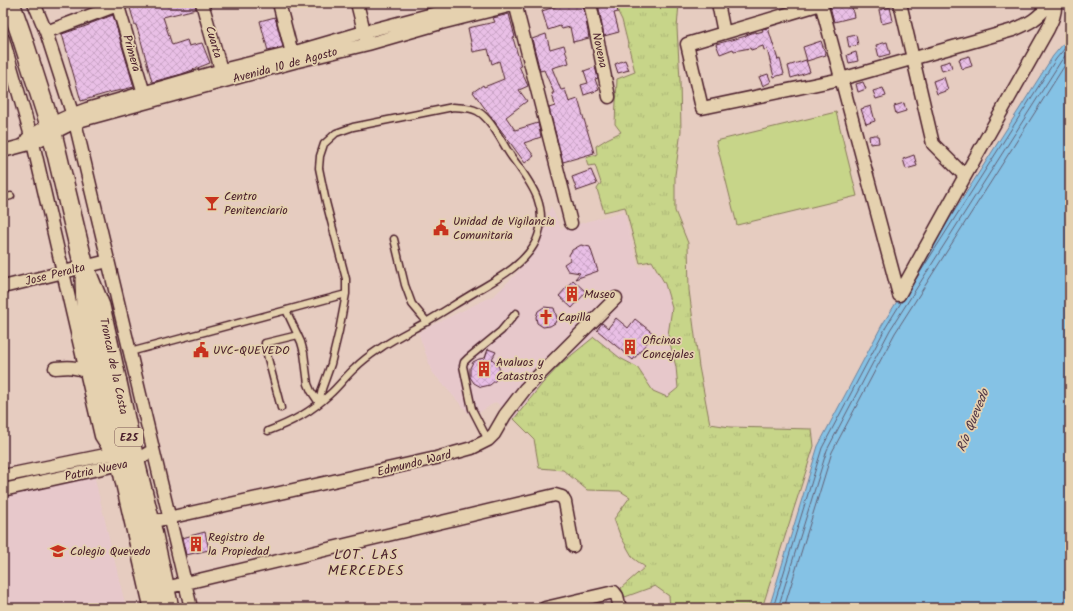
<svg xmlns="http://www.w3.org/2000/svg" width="1073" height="611" viewBox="0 0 1073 611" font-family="Kalam,sans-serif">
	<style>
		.built { fill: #e7c8cb }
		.grass { fill: url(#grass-tufts); stroke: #887a5a }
		.garden { fill: #c7d589; stroke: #887a5a }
		.water { fill: #85c2e5; stroke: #6d819b }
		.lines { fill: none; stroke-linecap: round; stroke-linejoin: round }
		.shore { stroke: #626075; stroke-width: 1 }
		.building { fill: url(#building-cross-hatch); stroke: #4a1f2b }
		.service-casing { stroke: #4a1f2b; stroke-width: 9 }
		.minor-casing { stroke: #4a1f2b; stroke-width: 15 }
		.trunk-casing { stroke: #4a1f2b; stroke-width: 22 }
		.service { stroke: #e5d1af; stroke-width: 6 }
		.minor { stroke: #e5d1af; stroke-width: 12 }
		.trunk { stroke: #e5d1af; stroke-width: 19 }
		.labels { text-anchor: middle; stroke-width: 3.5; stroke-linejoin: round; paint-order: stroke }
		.shield { fill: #e5d1af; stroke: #785453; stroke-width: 1 }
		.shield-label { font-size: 11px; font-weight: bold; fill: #4a1f2b }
		.street-label { font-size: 12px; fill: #4a1f2b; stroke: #e5d1af }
		.poi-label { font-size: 12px; fill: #4a1f2b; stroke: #e5d1af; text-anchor: start }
		.water-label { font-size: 13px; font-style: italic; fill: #533747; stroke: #e5d1af }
		.quarter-label { font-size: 14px; letter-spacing: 1px; fill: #4a1f2b; stroke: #e5d1af }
	</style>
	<defs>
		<pattern id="grass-tufts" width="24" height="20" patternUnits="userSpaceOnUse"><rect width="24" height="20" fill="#c7d589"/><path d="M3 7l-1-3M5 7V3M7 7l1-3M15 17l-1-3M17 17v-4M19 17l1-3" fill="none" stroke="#acb676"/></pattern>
		<pattern id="building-cross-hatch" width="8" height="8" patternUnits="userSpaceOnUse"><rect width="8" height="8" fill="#e9bfe6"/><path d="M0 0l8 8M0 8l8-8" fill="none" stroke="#c9a4c5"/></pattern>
	</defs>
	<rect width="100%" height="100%" fill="#e6ccc0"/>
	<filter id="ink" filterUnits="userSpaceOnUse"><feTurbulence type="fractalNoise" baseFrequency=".025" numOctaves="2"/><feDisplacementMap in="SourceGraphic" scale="8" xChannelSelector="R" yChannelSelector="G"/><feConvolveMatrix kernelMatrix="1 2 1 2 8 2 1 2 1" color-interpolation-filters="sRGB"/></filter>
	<g filter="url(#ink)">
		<path class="built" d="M551 206 561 229 624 211 638 267 652 264 665 284 672 308 668 335 676 367 678 388 667 407 534 439 496 402 472 417 432 372 418 332 495 295 515 275 532 251 541 231Z
			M94 475 126 608H3V495Z"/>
		<path class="grass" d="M615 3H679L677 28 680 80 681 131 675 175V211L688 243 689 290 699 367 710 424 730 427 812 429 814 446 762 608H670L669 596 655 586 625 597 621 588 645 567 633 558 620 535 614 519 630 497 620 491 587 490 563 470 539 468 534 439 514 419 542 384 562 363 594 337 620 358 637 367 653 391 667 397 678 388 676 367 668 335 672 308 665 284 652 261 640 263 625 207 604 212 597 189 601 183 595 165 588 166 586 158 597 154 596 146 607 139 621 132 615 124 617 79 635 72 622 20 618 12Z"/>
		<path class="garden" d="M836 112 857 196 737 225 716 141Z"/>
		<path class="water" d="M1070 36V608H769L818 446 882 325 1053 56Z"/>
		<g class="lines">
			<path class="shore" d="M912 285 1056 59 1070 42
				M773 608 822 448 886 327 902 301
				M778 608 827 450 890 330 1061 61 1070 50
				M784 608 832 452 895 333 1065 65 1070 59"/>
		</g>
		<path class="building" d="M146 3H195L196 9 163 17 172 45 187 40 189 46 202 43 210 63 182 74 152 82 140 37 136 25H135L130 8Z
			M567 3H583L589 38 573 42 570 27 562 29 560 26 548 30 542 11Z
			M598 3H615L618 12 614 13 619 32 604 36Z
			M841 3H851L854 17 834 22 830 6Z
			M890 7 893 21 882 24 879 10Z
			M509 14 515 37 513 38 521 66H519L528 86 519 90 527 101 506 117 515 130 538 123 541 137 524 143 534 156 525 163 473 92 483 85 484 87 504 79 499 61 492 64 488 49 473 52 468 28 495 22 493 18Z
			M113 15 134 87 108 93 81 101 62 34 89 25V24Z
			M275 17 283 47 268 51 260 21Z
			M768 28 778 60 780 59 784 74 774 77 767 49 764 50 763 46 751 50 750 48 734 51 733 49 720 54 716 44 746 36V35L755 32 756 33 763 31 762 29Z
			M546 34 550 49 564 45 569 63 552 68 561 90 565 89 569 102 578 99 594 153 563 162 549 108 555 106 552 93H554L544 70 540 71 532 39Z
			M856 35 858 45 849 47 847 37Z
			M821 41 826 55 807 61 803 47Z
			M887 42 890 54 879 57 876 45Z
			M856 52 858 61 849 63 847 55Z
			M969 56 972 66 962 69 959 59Z
			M625 60 629 70 618 73 615 64Z
			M806 60 810 72 791 78 788 66Z
			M950 61 952 68 942 71 940 64Z
			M595 67 598 78 595 79 599 90 584 95 581 85 588 83 584 71Z
			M768 74 771 82 763 86 759 77Z
			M944 77 948 90 937 94 933 81Z
			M863 82 866 89 858 92 856 84Z
			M883 88 886 96 876 99 873 91Z
			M904 103 906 111 896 114 894 106Z
			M871 106 875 121 866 124 861 109Z
			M874 135H878L879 143 870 144 869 136Z
			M914 155 917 166 906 169 903 159Z
			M591 170 597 184 577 191 572 177Z
			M581 245 590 247 598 271 575 279 580 273 568 271 564 264 570 260 569 255 572 250Z
			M573 280 586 292 572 308 559 296Z
			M544 307 554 308 557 318 555 323 550 326 543 327 537 323 536 317 538 311Z
			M616 318 628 328 635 319 654 334 633 360 597 330 602 323 608 328Z
			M488 349 496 352 492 359 498 365 500 371 496 380 490 385 481 387 474 383 470 377V368L473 362 479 359 485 358Z
			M205 532 209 550 186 555 182 538Z"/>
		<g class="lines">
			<defs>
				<path id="service" d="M3 198 11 196
					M394 239 405 285 412 304 427 322
					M286 310 301 342 304 353 308 384 311 391 319 403
					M130 352 346 294
					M281 408 265 347V343L298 335
					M268 431C292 422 311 412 330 394 339 386 346 376 355 368 362 361 370 355 379 349 393 339 410 331 426 322 443 312 460 301 477 291 499 278 525 264 536 241 551 207 530 182 511 156 502 143 491 118 477 111 469 107 461 108 453 107L353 127 336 133 324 144 320 156 319 168 326 202 346 279V294L339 331 331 364 322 389 319 403
					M488 440 472 409 463 366 464 362 468 358 501 331 516 313"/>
				<path id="minor" d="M34 3 46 32 75 122 191 608
					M117 3 146 100
					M202 3 223 77
					M279 3 294 61
					M357 3 366 39
					M515 3 571 223
					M590 3 609 97
					M718 3 724 33
					M821 3 899 295
					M900 3 933 144 965 176
					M821 4 687 44 702 108 841 79 1013 30C1030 23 1038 19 1050 3
					M46 32 123 3
					M3 39 33 143 101 436 108 447 118 453
					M27 139C45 126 66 116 87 109L222 70 292 53 364 32 475 3
					M3 151 33 143 75 122 294 62 368 44 441 23 520 3
					M3 287 108 261
					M899 295 965 176 1048 29C1052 21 1056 13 1055 3
					M55 368C67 367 76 366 87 372
					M3 476 120 452
					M3 490 135 461 153 450
					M150 522 436 458 472 448 488 440 494 434 505 415 525 389 616 298
					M165 588 555 495 562 497 565 502 573 546
					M545 608 614 592 617 596 620 608"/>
				<path id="trunk" d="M10 3 21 34 50 125 84 267 100 306 132 450 150 522 169 608
					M85 279 86 309 154 608"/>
			</defs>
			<use href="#service" class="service-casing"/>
			<use href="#minor" class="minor-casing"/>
			<use href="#trunk" class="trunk-casing"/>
			<use href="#service" class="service"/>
			<use href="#minor" class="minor"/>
			<use href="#trunk" class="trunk"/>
		</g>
	</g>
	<defs>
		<symbol id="bar-bare" viewBox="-9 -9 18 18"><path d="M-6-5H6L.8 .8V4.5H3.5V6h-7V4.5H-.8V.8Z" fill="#c8321e" stroke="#e5d1af" stroke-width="2.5" paint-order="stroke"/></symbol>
		<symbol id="civic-bare" viewBox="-9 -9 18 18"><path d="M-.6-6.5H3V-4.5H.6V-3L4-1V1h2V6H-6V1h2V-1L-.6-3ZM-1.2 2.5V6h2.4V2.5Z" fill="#c8321e" stroke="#e5d1af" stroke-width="2.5" paint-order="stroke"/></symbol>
		<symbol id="building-bare" viewBox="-9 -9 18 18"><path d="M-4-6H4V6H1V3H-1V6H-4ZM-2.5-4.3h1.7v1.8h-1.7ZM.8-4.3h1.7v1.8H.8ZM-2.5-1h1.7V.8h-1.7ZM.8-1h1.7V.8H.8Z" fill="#c8321e" stroke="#e5d1af" stroke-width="2.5" paint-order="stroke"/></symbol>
		<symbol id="church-bare" viewBox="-9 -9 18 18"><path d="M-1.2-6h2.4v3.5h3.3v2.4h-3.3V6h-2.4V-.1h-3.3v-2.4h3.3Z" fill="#c8321e" stroke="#e5d1af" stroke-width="2.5" paint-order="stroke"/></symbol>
		<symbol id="school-bare" viewBox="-9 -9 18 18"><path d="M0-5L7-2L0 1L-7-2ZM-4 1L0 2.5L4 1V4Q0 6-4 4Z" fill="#c8321e" stroke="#e5d1af" stroke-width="2.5" paint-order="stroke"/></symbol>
	</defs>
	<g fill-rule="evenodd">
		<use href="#bar-bare" x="201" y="192" width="22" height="22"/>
		<use href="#civic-bare" x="430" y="217" width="22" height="22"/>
		<use href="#building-bare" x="561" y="283" width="22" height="22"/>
		<use href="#church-bare" x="535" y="306" width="22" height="22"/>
		<use href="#building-bare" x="619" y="336" width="22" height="22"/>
		<use href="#civic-bare" x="190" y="339" width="22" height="22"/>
		<use href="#building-bare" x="473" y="358" width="22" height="22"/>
		<use href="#building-bare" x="185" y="533" width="22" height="22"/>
		<use href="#school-bare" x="47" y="540" width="22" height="22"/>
	</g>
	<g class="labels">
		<rect class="shield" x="115" y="428" width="28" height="18" rx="3"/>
		<g class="shield-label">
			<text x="129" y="441">E25</text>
		</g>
		<g class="street-label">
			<text transform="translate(214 42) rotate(74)" y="4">Cuarta</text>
			<text transform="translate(600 50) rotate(78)" y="4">Novena</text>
			<text transform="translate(132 53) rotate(74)" y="4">Primera</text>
			<text transform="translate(285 65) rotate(-15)" y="4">Avenida 10 de Agosto</text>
			<text transform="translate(55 274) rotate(-14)" y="4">Jose Peralta</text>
			<text transform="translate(114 366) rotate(78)" y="4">Troncal de la Costa</text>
			<text transform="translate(414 463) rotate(-14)" y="4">Edmundo Ward</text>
			<text transform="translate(96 470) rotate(-12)" y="4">Patria Nueva</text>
		</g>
		<g class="poi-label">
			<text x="224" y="200">Centro<tspan x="224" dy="14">Penitenciario</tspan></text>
			<text x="453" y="225">Unidad de Vigilancia<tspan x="453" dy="14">Comunitaria</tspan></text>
			<text x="584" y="298">Museo</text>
			<text x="558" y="321">Capilla</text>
			<text x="642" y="344">Oficinas<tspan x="642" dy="14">Concejales</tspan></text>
			<text x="213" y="354">UVC-QUEVEDO</text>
			<text x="496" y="366">Avaluos y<tspan x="496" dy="14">Catastros</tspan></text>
			<text x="208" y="541">Registro de<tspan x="208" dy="14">la Propiedad</tspan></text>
			<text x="70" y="555">Colegio Quevedo</text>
		</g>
		<g class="water-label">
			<text transform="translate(972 420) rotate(-68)" y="5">Río Quevedo</text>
		</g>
		<g class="quarter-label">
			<text x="366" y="559">LOT. LAS<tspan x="366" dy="16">MERCEDES</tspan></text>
		</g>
	</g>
	<rect width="1073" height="611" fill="none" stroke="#e5d1af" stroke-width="16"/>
	<rect x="8" y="8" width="1057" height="595" fill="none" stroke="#4a1f2b" stroke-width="1.5" filter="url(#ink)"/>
</svg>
